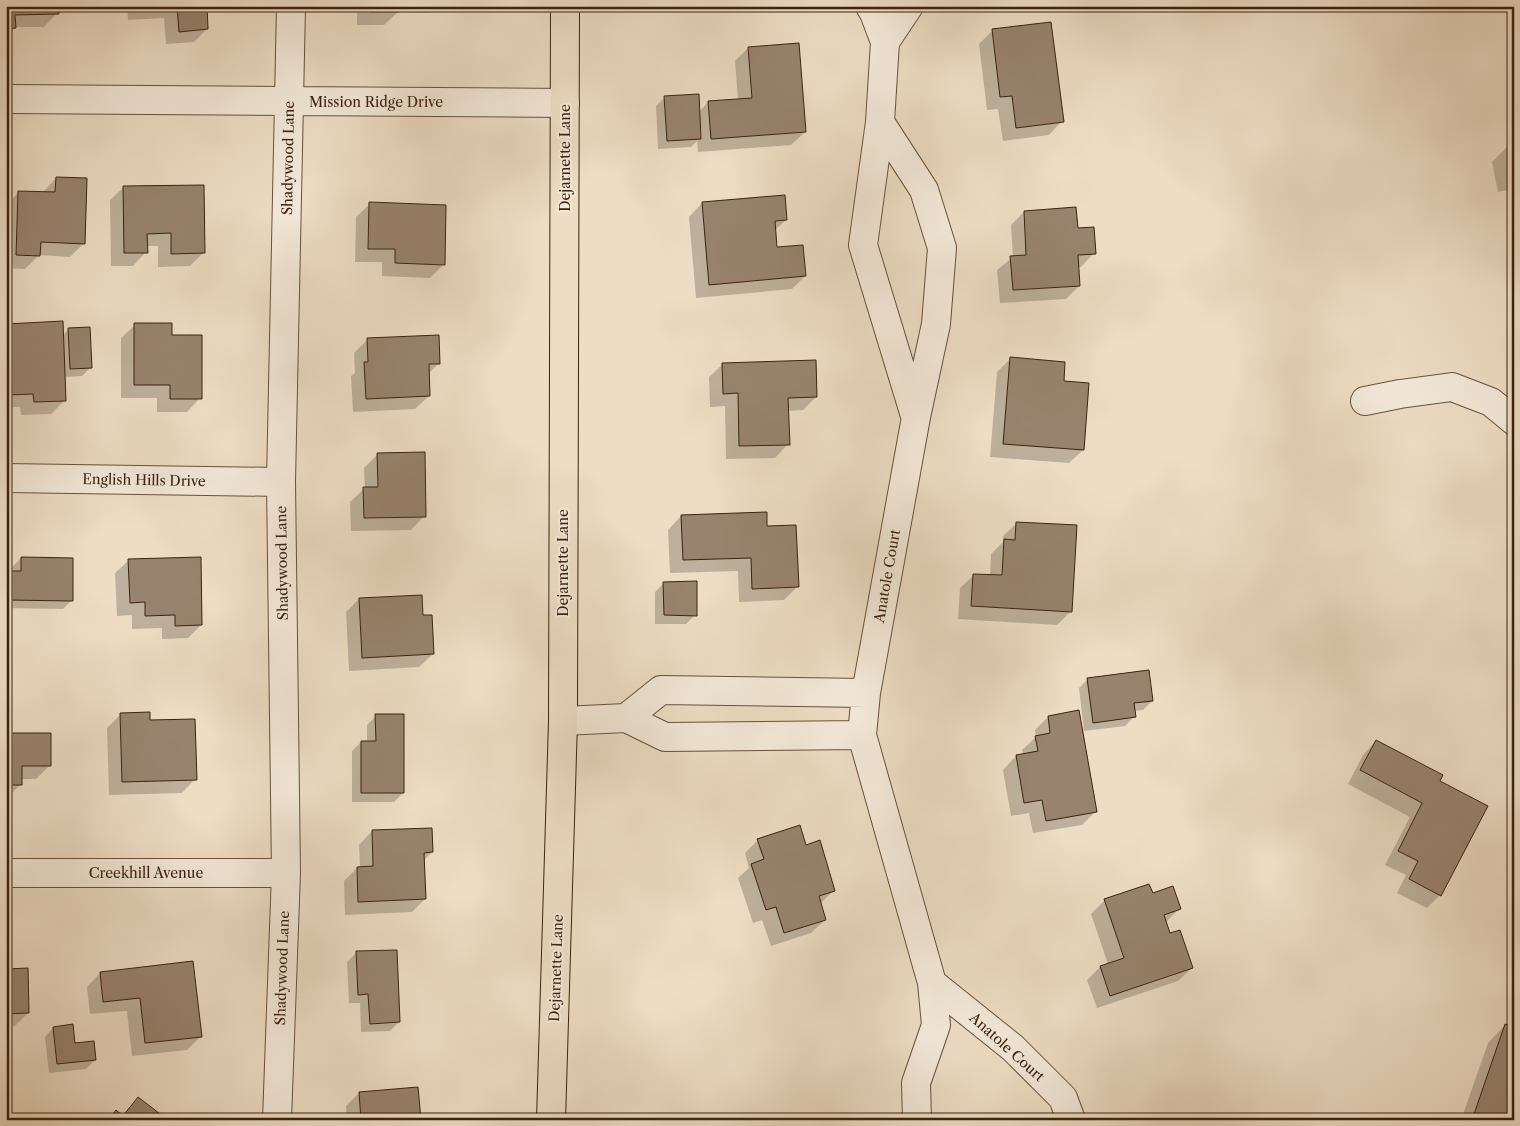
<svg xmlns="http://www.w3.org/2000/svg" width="1520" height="1126" viewBox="0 0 1520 1126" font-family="'Libre Caslon Text',serif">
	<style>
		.shadow { fill: #0003 }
		.building { fill: #98836e; stroke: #3b2210 }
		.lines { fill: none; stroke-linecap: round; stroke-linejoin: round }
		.minor-casing { stroke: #68513d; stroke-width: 30 }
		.major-casing { stroke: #3b2210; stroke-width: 30 }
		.minor { stroke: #f3e9d9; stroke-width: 28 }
		.major { stroke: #edddc4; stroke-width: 28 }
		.labels { text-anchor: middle; stroke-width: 4; stroke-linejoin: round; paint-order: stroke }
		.street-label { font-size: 14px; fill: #3b2210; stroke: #f3e9d9 }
	</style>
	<rect width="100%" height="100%" fill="#edddc4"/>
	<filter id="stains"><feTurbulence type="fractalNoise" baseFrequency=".004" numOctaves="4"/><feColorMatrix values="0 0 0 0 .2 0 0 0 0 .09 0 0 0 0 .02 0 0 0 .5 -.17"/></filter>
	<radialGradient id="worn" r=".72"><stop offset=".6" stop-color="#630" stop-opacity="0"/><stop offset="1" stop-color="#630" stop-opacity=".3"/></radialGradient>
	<path class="shadow" d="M6 6 57 13 44 27H15L6 36Z
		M127 6H206L207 29 194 42 166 44 164 18 128 20Z
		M357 6H436L429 13 398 12 384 25H357Z
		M992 31 1062 121 1049 135 1003 141 998 109 987 110 979 44Z
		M748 48 805 132 791 145 698 152 697 141 691 147 658 149 656 106 665 97 699 112 708 102 738 100 735 61Z
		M1514 143V189L1498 192 1492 162 1510 144Z
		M56 178 84 243 70 257 39 255 25 269 6 268V205L19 192H43Z
		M124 187 203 253 190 266 158 267V246H146V252L133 266H111L110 200Z
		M702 203 786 220 774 231 776 248 805 276 792 289 696 298 689 217Z
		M370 204 444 264 430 278 382 276V262H355L356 217Z
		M1024 212 1076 229 1094 253 1081 267H1078L1079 286 1066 299 1000 303 997 270 1013 257 1011 225Z
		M6 325 62 336 69 329 91 367 82 376 64 377 65 400 51 414 21 415 20 407H6Z
		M135 325 171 336 200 398 187 412H157V398H121V338Z
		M368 339 439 363 428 374 429 396 415 409 353 412 351 376 355 373 354 353Z
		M1010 359 1063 382 1083 450 1069 463 990 457 997 372Z
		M723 364 816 397 803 410 787 411 788 444 775 458 726 459 725 406 710 407 709 377Z
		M378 454 424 516 411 530 351 531 350 502 365 488 364 468Z
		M681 516 766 527 797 587 784 600 739 602 738 571 670 573 668 530Z
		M1017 523 1070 612 1057 625 958 619 960 588 974 575 990 576 991 554 1003 542V536Z
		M21 558 72 600 63 609 6 608V572L12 573V567Z
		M129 560 201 625 188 638 162 639V628L132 629V615L117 616 115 573Z
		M664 583 695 615 686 624H655V592Z
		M359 599 422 616 433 654 419 667 349 671 346 612Z
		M1088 679 1152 701 1143 710 1134 711V717L1125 726 1084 731 1079 688Z
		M1078 712 1096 811 1082 825 1033 833 1029 813 1011 816 1003 770 1016 756 1023 755 1022 750 1036 737 1035 730 1048 717Z
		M121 714 149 721 195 779 182 793 109 795 107 728Z
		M376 716 403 793 394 802H352V751L361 742H367V725Z
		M6 734 50 765 36 779H21V784L7 798Z
		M1376 741 1439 782 1440 895 1427 908 1397 893 1406 875 1385 865 1410 817 1348 784 1363 755Z
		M372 831 432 852 423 861 425 899 412 912 345 915 344 881 357 868H360L359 845Z
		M758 840 805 847 834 890 820 904 825 920 811 933 771 946 762 920 753 923 738 878 749 868 745 853Z
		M1152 895 1179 909 1165 923 1169 935 1192 968 1178 981 1097 1008 1087 980 1100 967 1108 964 1091 914 1105 900Z
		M356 953 399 1022 390 1031 361 1032 360 1003H349L347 962Z
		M192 963 201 1036 187 1050 132 1056 127 1011 90 1014 87 987 100 973Z
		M6 970 28 1013 15 1026H6Z
		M1505 1025 1513 1120H1461L1488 1043Z
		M53 1028 74 1045 95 1060 86 1069 49 1073 45 1037Z
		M359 1093 419 1120H347L346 1106Z
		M138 1098 166 1120H108L116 1112 121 1116Z"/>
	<path class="building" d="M6 6H58L59 14 15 15 16 28 6 29Z
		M177 6H207L208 29 179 32Z
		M370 6H399V12H370Z
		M1051 22 1064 122 1016 128 1012 96 1000 97 992 29Z
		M799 43 806 132 711 139 708 101 752 98 748 47Z
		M699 94 701 139 667 141 664 96Z
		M1514 142V166L1510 143Z
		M56 177 87 178 85 244 41 242 40 256 16 255 18 191 55 192Z
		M204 185 205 253 171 254V233L147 234 148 253H124L123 186Z
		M785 195 787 220 775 221 777 247 803 245 806 276 709 285 702 202Z
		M369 202 446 205 445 265 395 263V249H368Z
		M1076 207 1078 228 1094 227 1096 254 1078 255 1080 286 1013 290 1010 256 1026 255 1024 211Z
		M63 321 66 401 34 402 33 394 7 395 6 324Z
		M134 323H172V335H202V399H170V385H134Z
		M90 327 92 368 70 369 68 328Z
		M439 335 440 364H429L430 396 366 399 364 362H368L367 338Z
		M1010 357 1065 362 1064 381 1089 383 1084 450 1003 444Z
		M816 360 817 397 788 398 790 445 739 446 738 393 723 394 722 363Z
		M425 452 426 517 364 518 363 487H378L377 453Z
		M767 512V526L796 525 799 587 752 589 751 558 683 560 681 515Z
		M1016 522 1077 525 1072 612 971 606 973 574 1002 575 1004 539 1015 540Z
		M21 557 73 558V601L6 600V571H21Z
		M201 557 202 625 175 626V615L145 616V602L130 603 128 559Z
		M697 581V616L664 615 663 582Z
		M422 595 423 615H432L434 654 362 658 359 598Z
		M1149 670 1153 701 1134 703 1136 717 1093 723 1087 678Z
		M1079 710 1097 812 1046 821 1042 800 1024 803 1016 755 1038 751 1035 736 1050 733 1048 716Z
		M150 712V720L195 719 197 780 122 782 120 713Z
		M375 714H404V793H361V741H376Z
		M6 733H51V766H22V785H6Z
		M1376 740 1443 775 1440 781 1488 806 1441 896 1409 879 1418 861 1398 851 1422 803 1360 770Z
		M800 825 806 845 820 840 835 891 819 896 826 920 784 933 776 907 766 910 751 864 764 859 757 839Z
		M432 828 433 852 424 853 426 899 358 902 357 867 373 866 372 830Z
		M1149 884 1153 893 1173 886 1181 909 1164 915 1170 933 1180 930 1193 968 1110 996 1100 966 1124 958 1104 899Z
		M397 950 400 1022 370 1024 368 994 358 995 356 951Z
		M193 961 202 1037 145 1043 140 998 103 1002 100 972Z
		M28 968 29 1013 6 1014V969Z
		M73 1024 75 1043 94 1041 96 1060 57 1064 53 1027Z
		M1505 1024 1514 1027V1120H1472Z
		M418 1087 421 1120H361L359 1092Z
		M138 1097 168 1120H108L116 1110 123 1116Z"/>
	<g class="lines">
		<defs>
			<path id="minor" d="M870 6 874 13 885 42 880 122 863 245 915 416
				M885 42 909 6
				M6 99 565 103
				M880 122 924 190 942 248 936 324 916 417 866 693 862 735 932 983 936 1025 916 1083 917 1120
				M1365 401 1400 394 1452 387 1491 402 1514 421
				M6 478 281 482
				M626 718 661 690 866 693
				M563 721 626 718 665 737 862 735
				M6 873H286
				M932 983 1013 1048 1063 1098 1071 1120
				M277 1120 286 873 281 482 291 6"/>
			<path id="major" d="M551 1120 563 721 565 6"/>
		</defs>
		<use href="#minor" class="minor-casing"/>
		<use href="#major" class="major-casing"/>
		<use href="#minor" class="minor"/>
		<use href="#major" class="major"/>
	</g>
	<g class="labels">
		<g class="street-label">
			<text x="376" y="107">Mission Ridge Drive</text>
			<text transform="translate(288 158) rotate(-89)" y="5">Shadywood Lane</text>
			<text transform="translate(565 158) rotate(-90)" y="5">Dejarnette Lane</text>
			<text transform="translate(144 480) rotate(1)" y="5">English Hills Drive</text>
			<text transform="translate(282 563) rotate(-91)" y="5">Shadywood Lane</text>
			<text transform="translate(563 563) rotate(-90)" y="5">Dejarnette Lane</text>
			<text transform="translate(887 576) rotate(-80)" y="5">Anatole Court</text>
			<text x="146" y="878">Creekhill Avenue</text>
			<text transform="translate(282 968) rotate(-88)" y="5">Shadywood Lane</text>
			<text transform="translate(556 968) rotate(-88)" y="5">Dejarnette Lane</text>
			<text transform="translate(1007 1047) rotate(42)" y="5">Anatole Court</text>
		</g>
	</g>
	<rect width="1520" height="1126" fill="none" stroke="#edddc4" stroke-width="25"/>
	<rect x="8" y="8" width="1505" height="1111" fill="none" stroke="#3b2210" stroke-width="2.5"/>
	<rect x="12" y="12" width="1495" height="1101" fill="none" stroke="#3b2210"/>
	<rect width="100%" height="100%" filter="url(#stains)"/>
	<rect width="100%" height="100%" fill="url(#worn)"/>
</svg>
